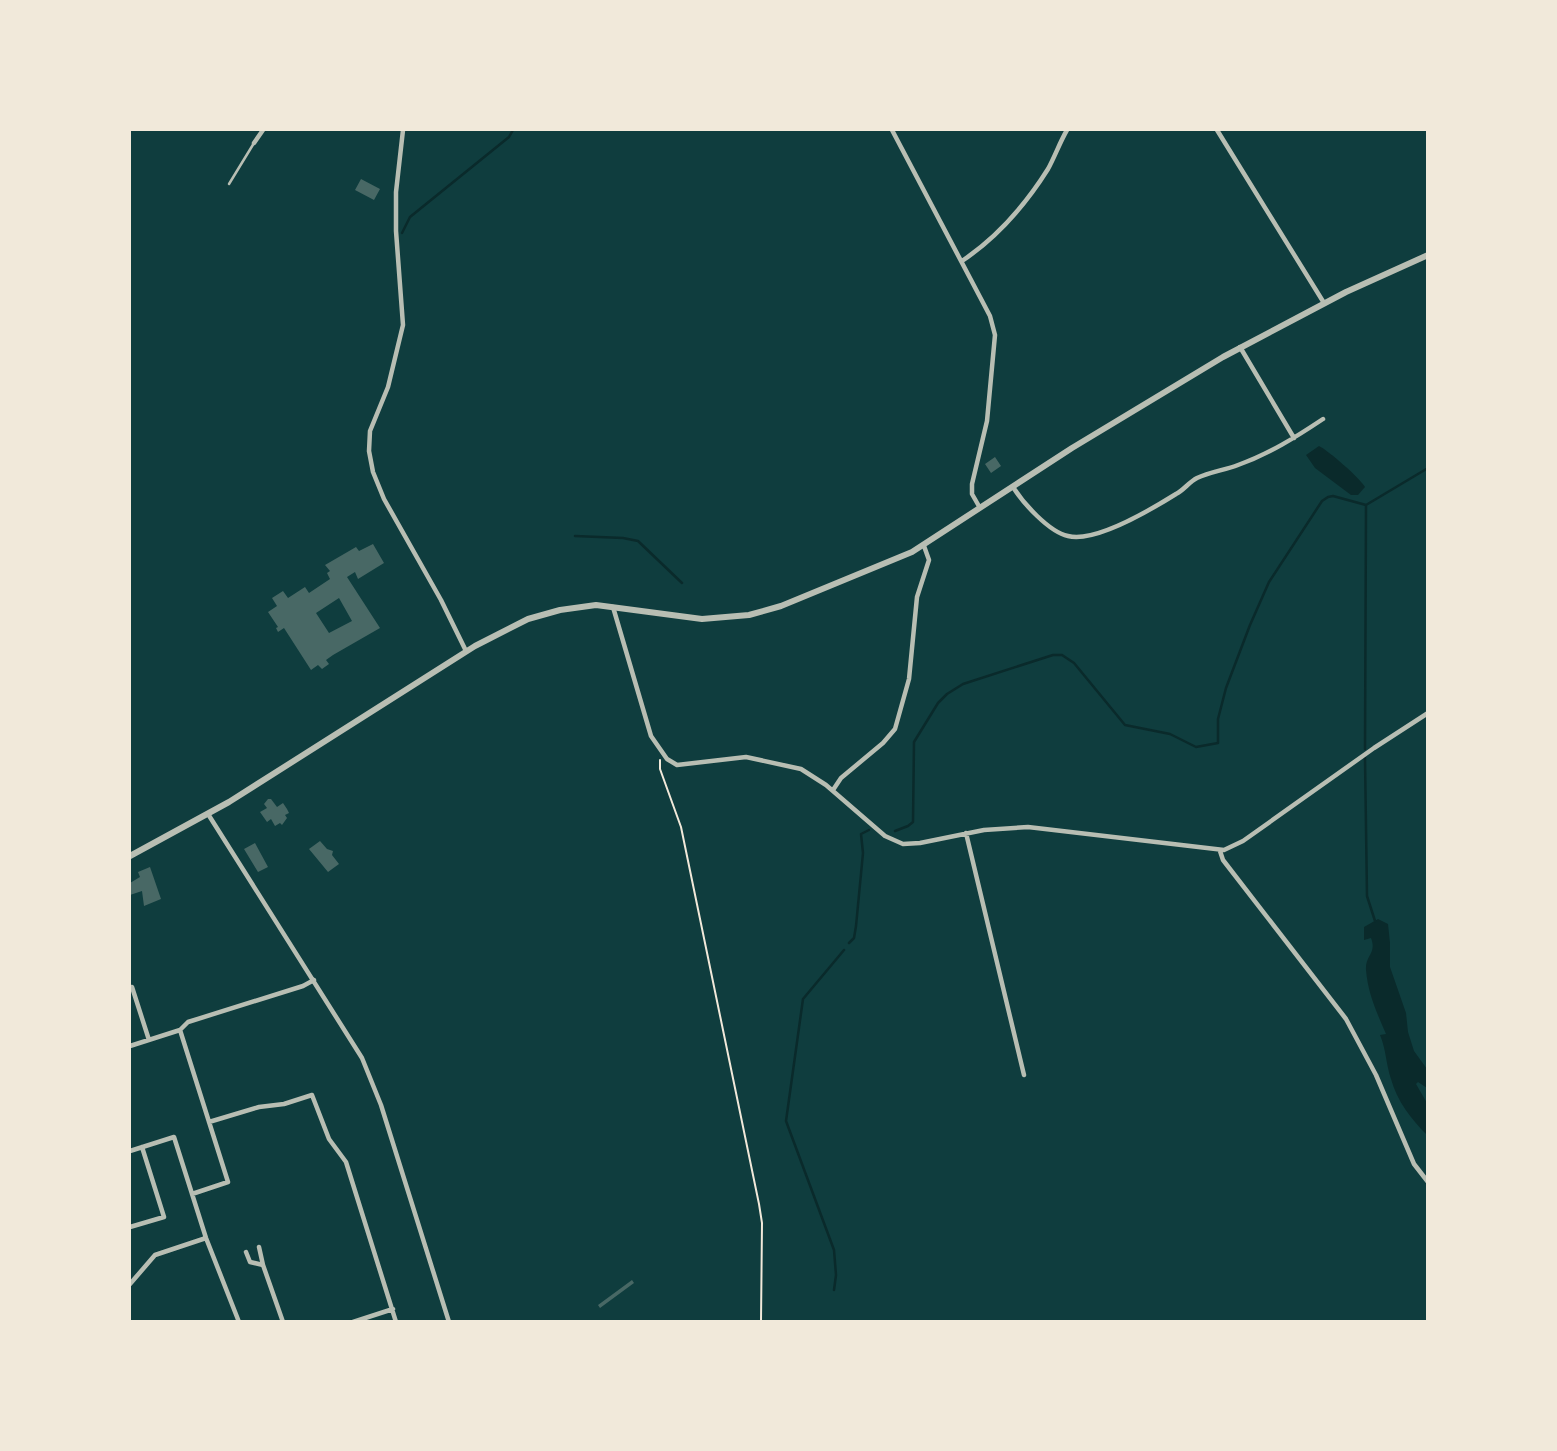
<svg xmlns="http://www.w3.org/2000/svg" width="1557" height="1451" viewBox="0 0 1557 1451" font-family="Karla,sans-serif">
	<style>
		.water { fill: #0a2a2b }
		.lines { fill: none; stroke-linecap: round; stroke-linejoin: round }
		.stream { stroke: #0a2a2b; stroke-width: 2.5 }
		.building { fill: #486865; fill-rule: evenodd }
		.path { stroke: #f1e9da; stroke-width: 2 }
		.service { stroke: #b8beb3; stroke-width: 2.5 }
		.minor { stroke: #b8beb3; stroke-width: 4.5 }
		.tertiary { stroke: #b8beb3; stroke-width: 6 }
	</style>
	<rect width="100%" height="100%" fill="#0f3d3e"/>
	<path class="water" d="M1319 446C1329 451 1361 479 1365 487L1358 495H1351L1315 468 1306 455Z
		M1378 919 1388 924 1390 943V967L1406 1013 1408 1032 1414 1051 1427 1069V1088L1418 1082 1416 1084 1427 1103V1135C1411 1119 1397 1101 1391 1079 1386 1064 1386 1049 1380 1035L1386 1034C1377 1013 1368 994 1366 970 1365 955 1377 954 1371 938L1364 940V927Z"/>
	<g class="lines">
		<path class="stream" d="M402 233 410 217 509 137 513 130
			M575 536 623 538 638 541 682 583
			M1365 749 1366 505 1428 468
			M1365 758 1367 896 1375 921
			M895 831 908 826 913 822 914 742 938 703 947 694 963 684 1053 655H1062L1074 663 1125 725 1170 734 1196 747 1218 743V719L1226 688 1250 625 1269 582 1322 501 1328 497 1333 496 1366 505
			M849 943 854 938 856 926 863 853 861 834 869 830
			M834 1290 836 1275 834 1250 786 1121 803 999 844 950"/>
	</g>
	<path class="building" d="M361 179 380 189 374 200 355 190Z
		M995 457 1001 466 991 473 985 464Z
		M373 544 384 563 358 579 355 572 347 577 380 628 333 655 326 660 329 664 322 669 318 665 311 670 284 628 278 632 276 628 278 627 268 612 277 606 272 598 283 591 288 598 305 587 309 593 330 579 327 573 330 571 325 565 356 547 359 551ZM339 598 352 621 329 633 316 613Z
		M268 799H271L277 807 283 803 287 809 289 813 285 815 287 818 282 825 280 823 275 826 271 819 267 822 260 812 267 808 264 804Z
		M320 841 327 849 333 851 332 855 339 864 328 872 309 849Z
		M255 843 268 867 258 872 244 849Z
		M150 867 161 899 144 906 142 891 130 895V883L140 877 138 872Z
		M632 1280 634 1283 600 1308 598 1305Z"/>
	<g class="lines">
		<path class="path" d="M660 760V769L681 827 759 1204 762 1223 761 1322"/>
		<path class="service" d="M229 184 254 143"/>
		<path class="minor" d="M403 130 396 192V231L403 325 388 387 370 431 369 451 373 472 384 499 441 600 466 651
			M892 130 970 278 990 316 995 335 987 421 972 484V494L980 508
			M1217 130 1324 303
			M254 143 263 130
			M962 261C996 238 1026 204 1048 169 1055 156 1060 142 1067 130
			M1240 347 1294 438
			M1013 487C1023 503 1049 532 1068 536 1096 543 1152 509 1176 494 1184 490 1189 482 1197 478 1210 472 1225 470 1238 465 1269 454 1296 437 1323 419
			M613 607 651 736 667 759 677 765 746 757 801 769 826 785 885 836 903 844 920 843 984 830 1028 827 1224 850 1243 841 1374 748 1428 713
			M833 790 841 778 883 743 895 729 909 679 917 597 929 560 924 546
			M208 814 362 1058 381 1105 449 1322
			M966 833 1024 1075
			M1220 851 1223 860 1346 1019 1376 1075 1414 1164 1428 1182
			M132 987 149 1040
			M180 1030 228 1182 192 1194
			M130 1046 180 1030 188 1022 303 986 314 980
			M209 1122 259 1107 284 1104 312 1095 329 1139 346 1162 396 1322
			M130 1151 174 1137 206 1238 239 1322
			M130 1227 164 1217 142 1147
			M259 1247 263 1265
			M246 1252 250 1262 263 1265 283 1322
			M130 1284 155 1255 206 1238
			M353 1322 393 1309"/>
		<path class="tertiary" d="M130 856 229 802 475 646 528 619 560 610 596 605 702 619 749 615 781 606 912 552 1072 448 1223 357 1346 292 1428 255"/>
	</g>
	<rect width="1557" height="1451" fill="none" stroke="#f1e9da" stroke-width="262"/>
</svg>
